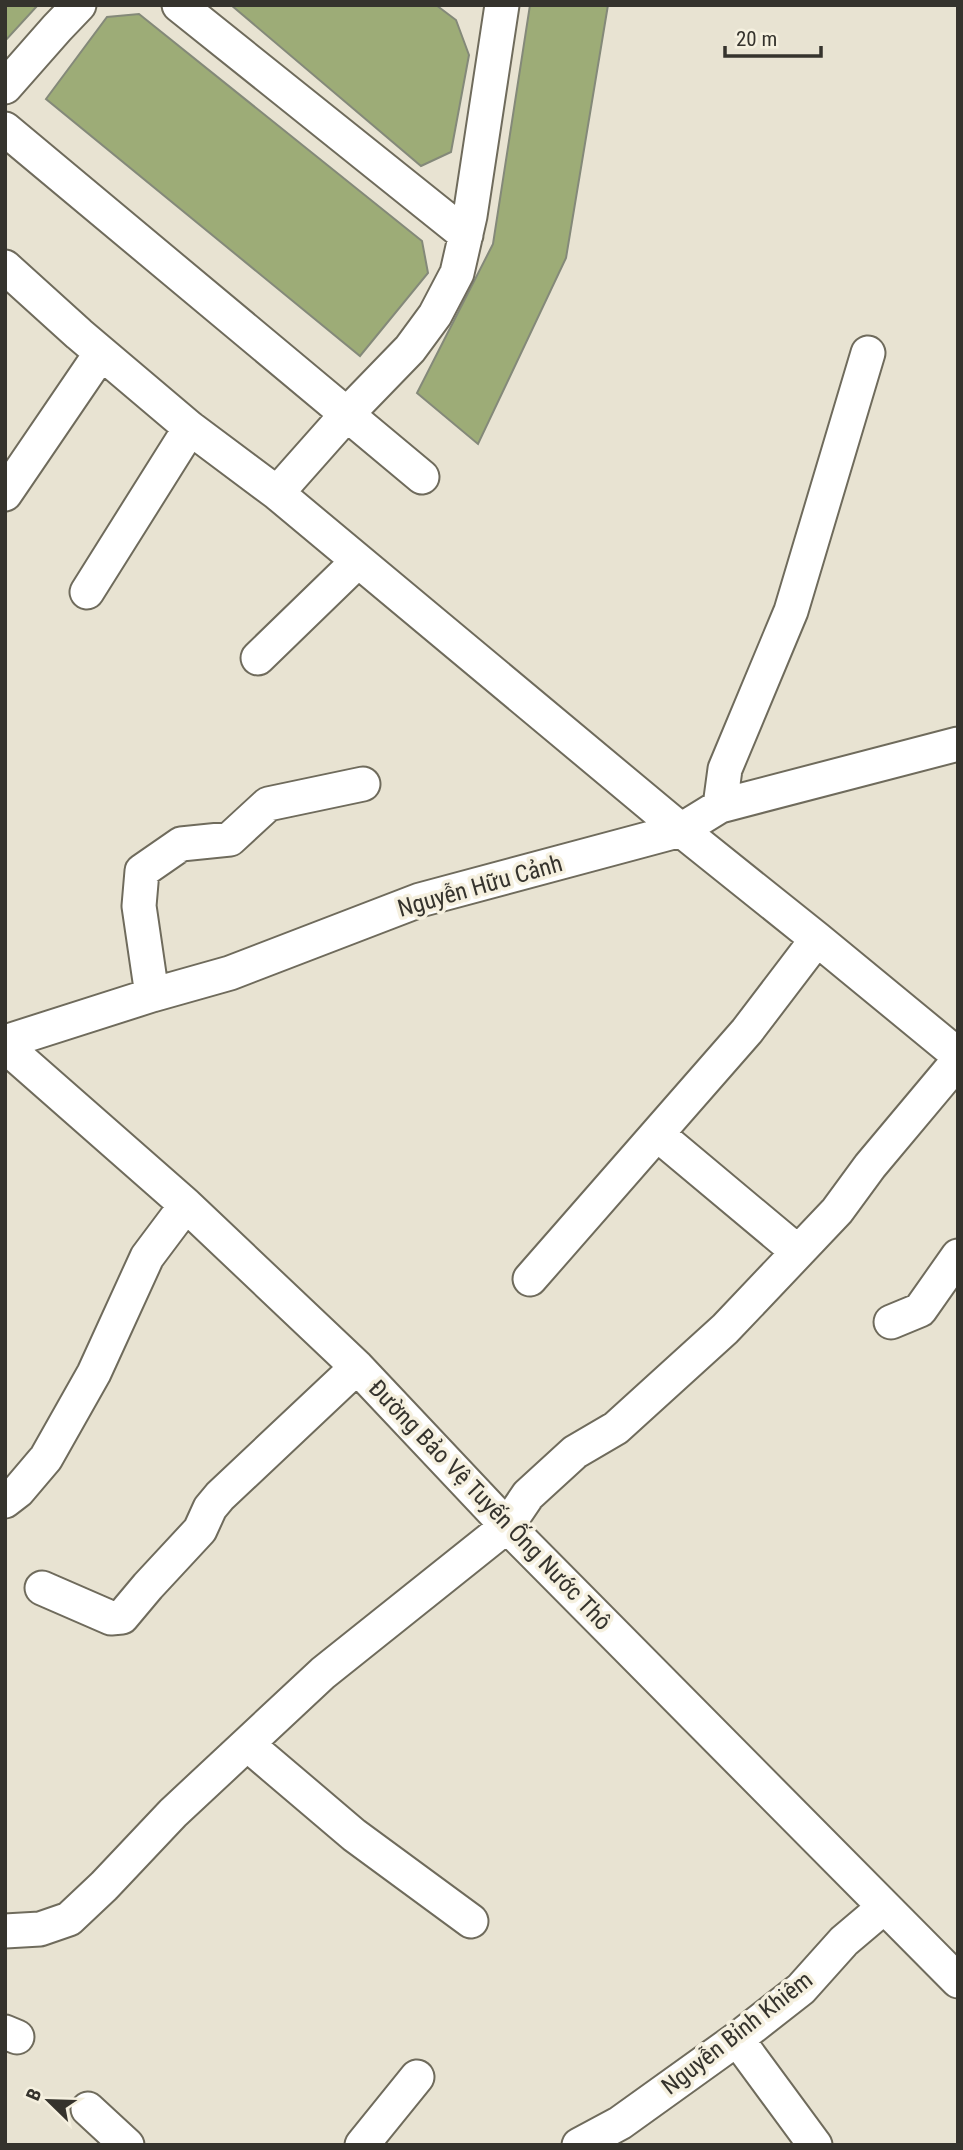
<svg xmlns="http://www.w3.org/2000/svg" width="963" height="2150" viewBox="0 0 963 2150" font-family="'Roboto Condensed',sans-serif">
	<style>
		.building { fill: #9dac77; stroke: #848979; stroke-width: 2 }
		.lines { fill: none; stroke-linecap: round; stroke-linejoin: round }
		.minor-casing { stroke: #6f6b5c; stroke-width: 37 }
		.minor { stroke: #fff; stroke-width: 33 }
		.labels { text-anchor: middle; stroke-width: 7; stroke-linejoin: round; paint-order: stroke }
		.street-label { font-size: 24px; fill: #35332d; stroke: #f5f0df }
	</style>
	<rect width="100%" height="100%" fill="#e8e3d2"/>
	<path class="building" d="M5 5H38L5 41Z
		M231 5H436L456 20 469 55 451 152 421 166Z
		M530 5H608L566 258 478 444 417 393 493 244Z
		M139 14 422 241 428 273 360 356 46 99 107 17Z"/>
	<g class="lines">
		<defs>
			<path id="minor" d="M179 5 466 235
				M5 87 57 28 79 5
				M5 129 422 477
				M5 267 79 334 190 428 277 493 681 830 817 939 958 1055
				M277 493 347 414 410 349 435 315 457 273 470 216 502 5
				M5 494 101 353
				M87 592 190 428
				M258 658 358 561
				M720 806 725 769 791 611 868 353
				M152 995 139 906 142 871 181 844 230 839 268 804 363 784
				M5 1042 152 995 230 973 420 900 681 830 720 806 958 744
				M5 1046 186 1205 357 1367 507 1526 958 1981
				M657 1134 798 1252
				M530 1279 747 1031 817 939
				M891 1322 920 1310 958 1256
				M5 1501 18 1491 46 1458 94 1373 147 1257 186 1205
				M42 1588 111 1618 122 1617 148 1586 200 1530 210 1508 220 1496 357 1367
				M247 1744 354 1835 471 1921
				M5 1931 40 1929 69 1919 104 1886 173 1813 323 1673 507 1526 528 1495 575 1452 616 1428 725 1329 837 1211 870 1166 958 1061
				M5 2032 17 2037
				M737 2039 815 2145
				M88 2109 127 2145
				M362 2145 417 2077
				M579 2145 620 2123 737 2039 801 1989 844 1941 883 1908"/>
		</defs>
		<use href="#minor" class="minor-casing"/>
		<use href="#minor" class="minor"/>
	</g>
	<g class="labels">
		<g class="street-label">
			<text transform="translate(480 886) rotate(-16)" y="8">Nguyễn Hữu Cảnh</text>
			<text transform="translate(490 1505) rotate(46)" y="8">Đường Bảo Vệ Tuyến Ống Nước Thô</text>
			<text transform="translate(737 2033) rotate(-38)" y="8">Nguyễn Bỉnh Khiêm</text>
		</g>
	</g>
	<rect width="963" height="2150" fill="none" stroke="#35332d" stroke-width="14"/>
	<g transform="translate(49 2101) rotate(293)" stroke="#f5f0df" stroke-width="5" paint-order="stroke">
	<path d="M0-5L12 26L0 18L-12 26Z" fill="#35332d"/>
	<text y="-10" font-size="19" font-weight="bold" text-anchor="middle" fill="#35332d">B</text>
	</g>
	<path d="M725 46v10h96v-10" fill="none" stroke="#35332d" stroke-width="3.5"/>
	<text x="736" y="46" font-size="21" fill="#35332d" stroke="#f5f0df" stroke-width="5" paint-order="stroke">20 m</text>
</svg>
